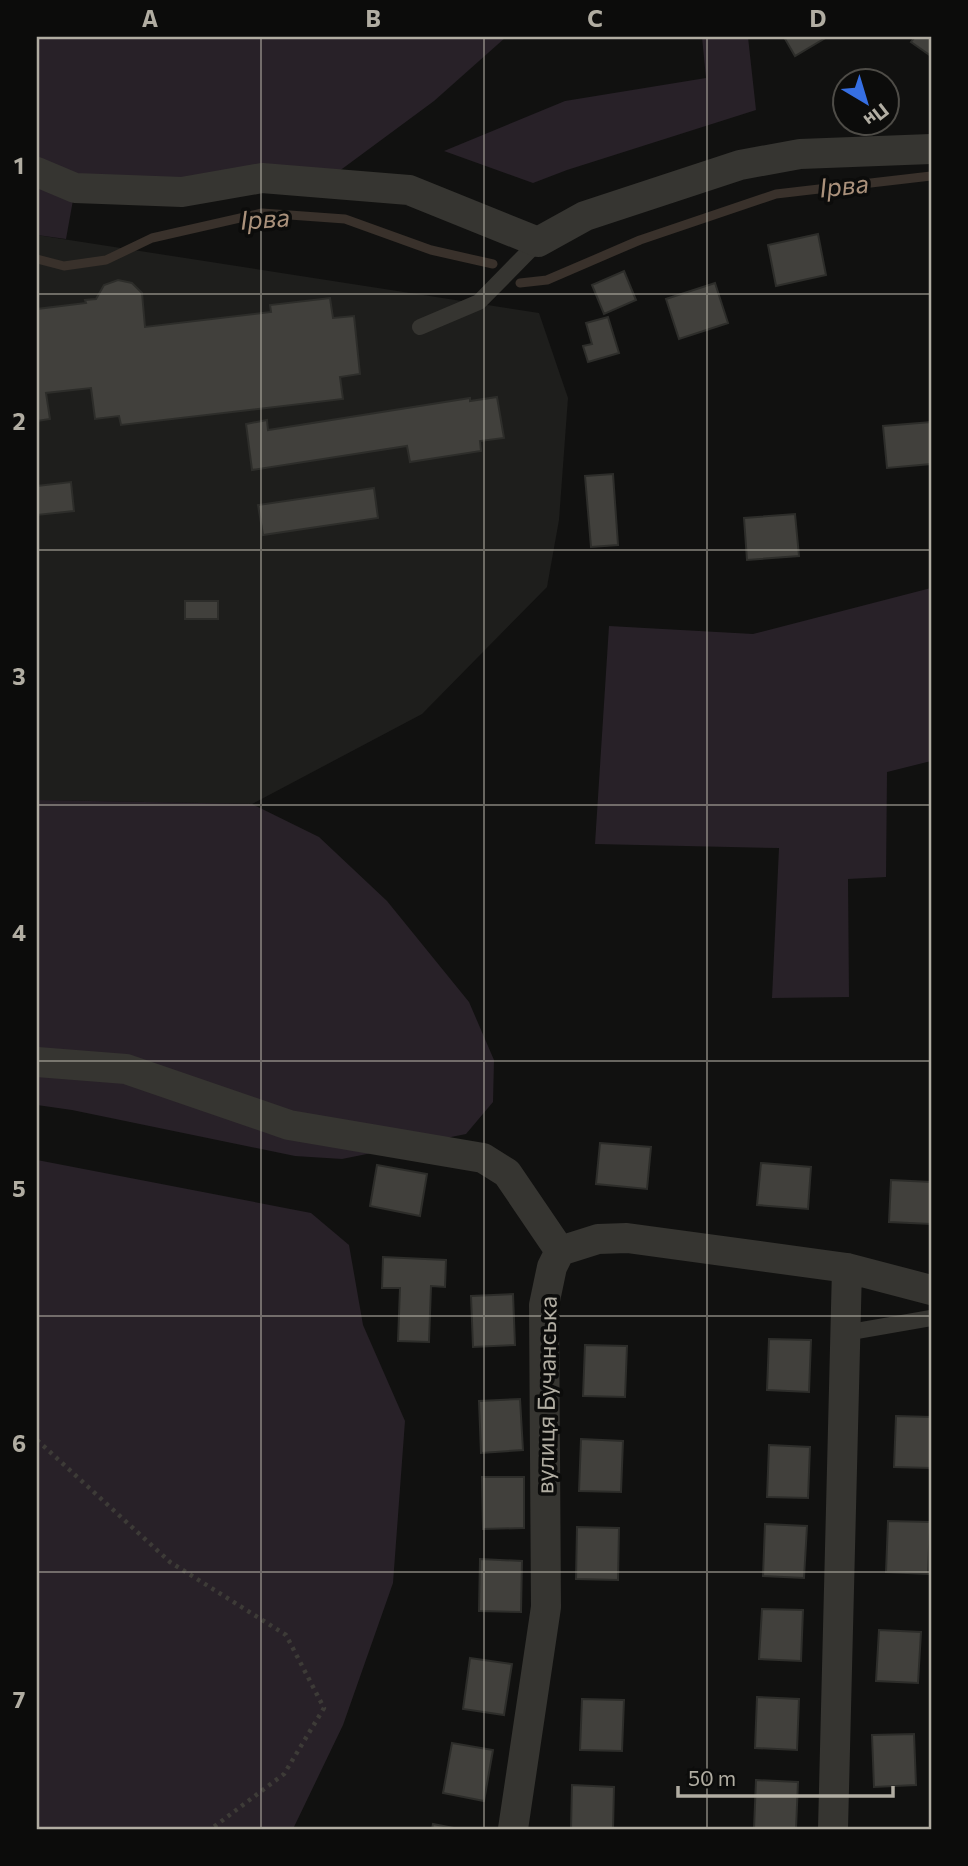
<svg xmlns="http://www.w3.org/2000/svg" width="968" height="1866" viewBox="0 0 968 1866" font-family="Commissioner,sans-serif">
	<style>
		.built { fill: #1e1e1c }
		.green { fill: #282128 }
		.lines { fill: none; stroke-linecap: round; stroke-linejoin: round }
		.stream { stroke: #39312b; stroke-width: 9 }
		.building { fill: #41403c; stroke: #2d2d2a; stroke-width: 2 }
		.path { stroke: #3d3b37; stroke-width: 4.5; stroke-dasharray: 3.5 5; stroke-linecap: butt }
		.service { stroke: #363531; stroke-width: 16 }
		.minor { stroke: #363531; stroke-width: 30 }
		.grid { fill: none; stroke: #b1ada2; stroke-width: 2; stroke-opacity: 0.55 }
		.labels { text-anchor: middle; stroke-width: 7; stroke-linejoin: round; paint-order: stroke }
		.street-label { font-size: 24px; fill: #b1ada2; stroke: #0c0c0b }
		.water-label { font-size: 26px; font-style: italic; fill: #aa917b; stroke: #0c0c0b }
		.neatline { fill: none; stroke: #b1ada2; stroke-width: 2.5 }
		.grid-label { font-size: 23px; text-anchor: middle; font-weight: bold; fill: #b1ada2 }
	</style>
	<rect width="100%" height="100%" fill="#111110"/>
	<path class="built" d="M37 235 539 313 568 398 559 520 547 587 422 714 252 804 37 800Z"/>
	<path class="green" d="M37 37H506L434 101 323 183 75 189 66 239 37 235Z
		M702 37H748L756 110 567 170 533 183 444 151 565 101 706 78Z
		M931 588V761L887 772 886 877 848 879 849 997 772 998 779 848 595 844 609 626 753 634Z
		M37 800 252 804 319 837 387 901 469 1002 494 1060 493 1102 466 1134 342 1159 295 1156 72 1110 37 1105Z
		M37 1160 311 1213 349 1245 363 1325 405 1421 393 1583 343 1725 293 1829H37Z"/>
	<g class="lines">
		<path class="stream" d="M37 259 64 266 106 260 152 238 262 213 345 219 431 250 493 264
			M520 283 547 280 640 240 776 194 931 176"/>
	</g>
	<path class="building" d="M784 37H827L795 56Z
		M915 37H931V56L911 42Z
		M818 234 826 275 776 286 768 245Z
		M624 271 636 300 604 314 592 285Z
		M118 280 132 283 142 293 145 327 271 312 270 305 330 298 333 318 354 316 360 374 340 377 343 399 121 425 119 416 95 419 91 388 46 393 50 419 37 421V309L86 303 85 300 96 299 104 285Z
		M715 283 728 323 679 339 666 299Z
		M608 317 619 353 588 362 583 346 592 344 586 323Z
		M497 397 504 438 480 441 481 451 410 462 407 446 252 470 246 424 267 420 268 430 470 398V401Z
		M931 422V464L887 468 883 426Z
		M613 474 618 545 591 547 585 476Z
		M71 482 74 511 37 515V486Z
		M374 488 378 518 263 535 258 505Z
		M795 514 799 556 747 560 744 518Z
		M185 601H218V619H185Z
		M600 1143 651 1147 647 1189 596 1184Z
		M761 1163 811 1167 808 1209 757 1205Z
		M377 1165 427 1174 420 1216 370 1206Z
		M891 1180 931 1182V1224L889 1222Z
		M383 1257 446 1260 445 1287 431 1286 429 1342 398 1341 400 1288H382Z
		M513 1294 515 1345 473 1347 471 1296Z
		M769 1339 811 1340 809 1392 767 1390Z
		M585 1345 627 1346 625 1397 583 1396Z
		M520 1399 523 1450 481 1453 479 1401Z
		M896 1416 931 1417V1468L894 1467Z
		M581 1439 623 1441 621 1492 579 1491Z
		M769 1445 810 1447 808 1498 767 1497Z
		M482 1477H524V1528L483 1529Z
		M888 1521 930 1522 928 1574 886 1572Z
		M765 1524 807 1526 804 1578 763 1576Z
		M577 1527 619 1528 618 1580 576 1579Z
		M480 1559 522 1561 521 1612 479 1611Z
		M762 1609 803 1610 801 1661 759 1659Z
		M879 1630 921 1632 918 1683 876 1681Z
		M470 1658 512 1664 504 1715 463 1709Z
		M757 1697 799 1699 797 1750 755 1748Z
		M582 1699 624 1700 622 1751 580 1750Z
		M914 1734 916 1785 874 1787 872 1735Z
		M452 1743 493 1750 484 1801 443 1793Z
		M756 1780 798 1782 796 1829H754Z
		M572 1785 614 1787 613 1829H571Z
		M433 1824 459 1829H432Z"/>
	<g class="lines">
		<path class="path" d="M37 1440 170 1562 286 1635 324 1708 284 1774 211 1829"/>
		<path class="service" d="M420 327 479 302 538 242
			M845 1333 931 1318"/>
		<path class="minor" d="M37 172 75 188 182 192 262 178 409 190 538 242 585 216 740 165 800 154 931 149
			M37 1062 126 1069 289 1125 483 1158 507 1173 560 1251
			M513 1829 546 1607 544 1305 552 1267 560 1251 598 1239 627 1238 847 1268 931 1290
			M833 1829 847 1268"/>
	</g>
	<path class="grid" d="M261 37V1829M484 37V1829M707 37V1829M37 294H931M37 550H931M37 805H931M37 1061H931M37 1316H931M37 1572H931"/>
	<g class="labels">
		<g class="street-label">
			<text transform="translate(547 1395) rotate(-89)" y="8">вулиця Бучанська</text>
		</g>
		<g class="water-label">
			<text transform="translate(844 186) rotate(-6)" y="9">Ірва</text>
			<text transform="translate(265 219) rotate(-4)" y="9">Ірва</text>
		</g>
	</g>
	<rect width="968" height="1866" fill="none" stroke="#0c0c0b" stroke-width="77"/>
	<g transform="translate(866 102) rotate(142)"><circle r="33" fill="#0c0c0b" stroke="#4e4c47" stroke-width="2"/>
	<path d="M0-5L12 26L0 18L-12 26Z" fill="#366fe3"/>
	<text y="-10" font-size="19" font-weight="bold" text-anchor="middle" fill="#b1ada2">Пн</text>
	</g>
	<path d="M678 1786v10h215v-10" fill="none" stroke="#b1ada2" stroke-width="3.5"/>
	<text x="688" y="1786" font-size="21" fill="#b1ada2" stroke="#0c0c0b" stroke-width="5" paint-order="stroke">50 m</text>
	<rect x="38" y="38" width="892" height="1790" class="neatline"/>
	<g class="grid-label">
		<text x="150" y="27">A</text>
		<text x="373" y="27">B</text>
		<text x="595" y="27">C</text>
		<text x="818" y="27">D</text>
		<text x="19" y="174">1</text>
		<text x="19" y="430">2</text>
		<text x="19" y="685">3</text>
		<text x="19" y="941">4</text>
		<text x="19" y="1197">5</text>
		<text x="19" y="1452">6</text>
		<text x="19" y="1708">7</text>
	</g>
</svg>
